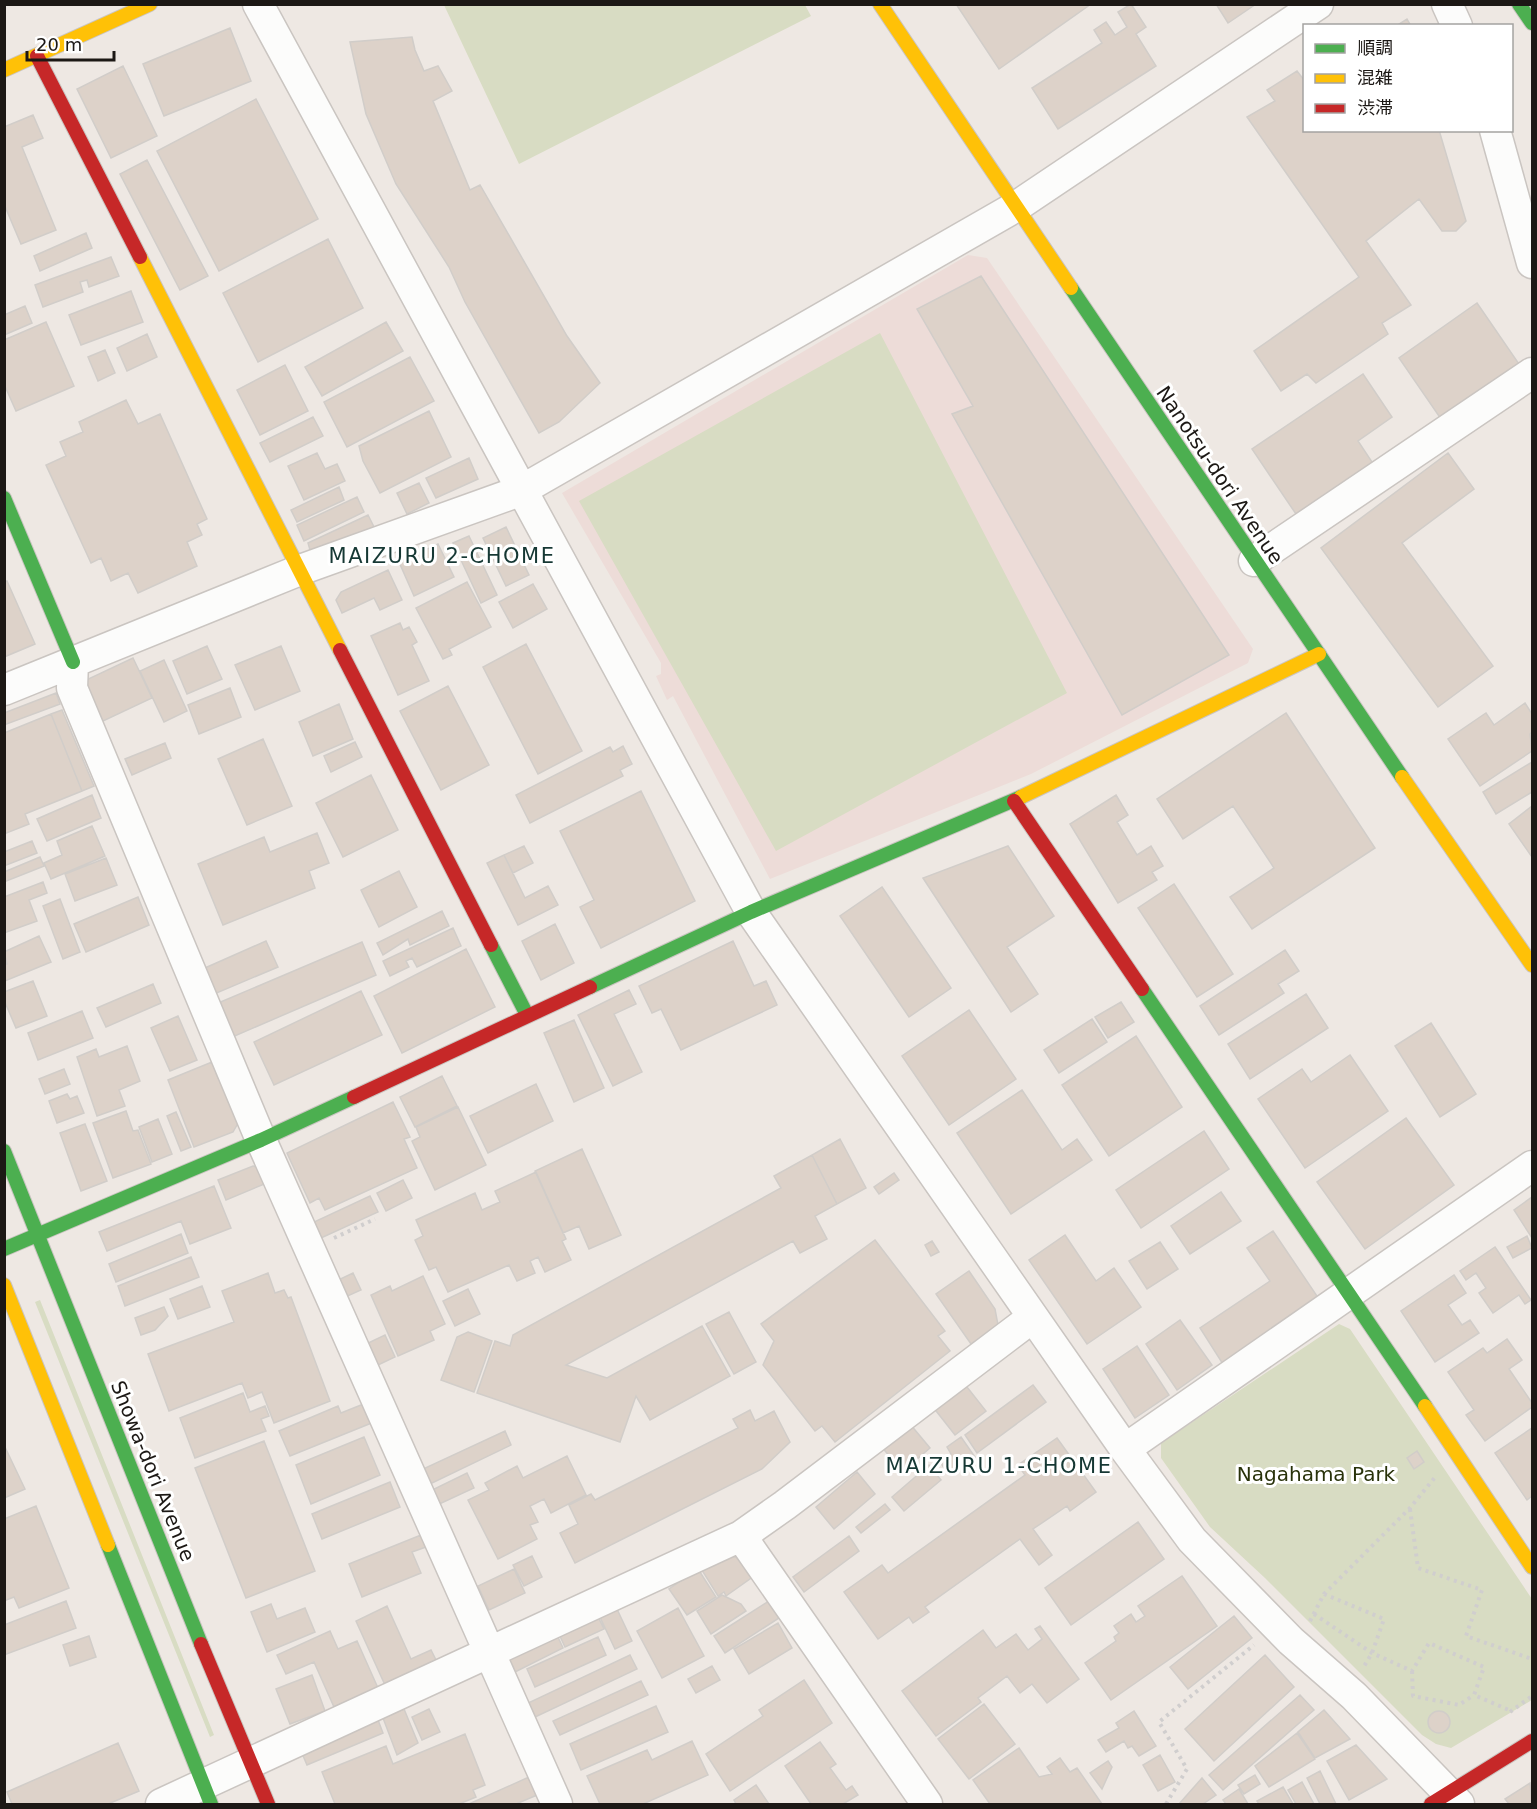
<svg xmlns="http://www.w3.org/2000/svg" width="1537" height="1809" viewBox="0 0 1537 1809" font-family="'DejaVu Sans','Noto Sans JP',sans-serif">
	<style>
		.education { fill: #eddcd8 }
		.green { fill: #d8dcc3 }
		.building { fill: #ddd2c9; stroke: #d1cdc9; stroke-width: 1.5 }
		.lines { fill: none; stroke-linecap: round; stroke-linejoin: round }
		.street-casing { stroke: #cac5c1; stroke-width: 33 }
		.fast-casing { stroke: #cac5c1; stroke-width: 16 }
		.slow-casing { stroke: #cac5c1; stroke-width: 16 }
		.jam-casing { stroke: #cac5c1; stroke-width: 16 }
		.path { stroke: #d0cece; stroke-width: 4; stroke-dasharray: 3 4.5; stroke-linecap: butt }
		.street { stroke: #fcfcfb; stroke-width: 30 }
		.fast { stroke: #4caf50; stroke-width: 14 }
		.slow { stroke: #ffc107; stroke-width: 14 }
		.jam { stroke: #c62828; stroke-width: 14 }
		.labels { text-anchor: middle; stroke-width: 6; stroke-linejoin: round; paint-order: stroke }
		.street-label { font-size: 20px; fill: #1c1815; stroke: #fff }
		.park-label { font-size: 20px; fill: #28320a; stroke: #fff }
		.neighbourhood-label { font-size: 21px; letter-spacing: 1.5px; fill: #163834; stroke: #fff }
	</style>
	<rect width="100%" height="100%" fill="#eee8e3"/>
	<path class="education" d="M968 255 987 258 1253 649 1248 663 1031 774 770 879 673 696 667 700 656 676 661 674V663L562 493Z"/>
	<path class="green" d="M805 5 811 16 519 164 444 5Z
		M880 333 1067 693 776 851 579 501Z
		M40 1300 214 1735 210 1737 35 1302Z
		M1339 1324 1350 1329 1532 1599V1700L1451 1748 1436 1744 1422 1735 1265 1578 1210 1527 1161 1458V1443Z"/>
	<path class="building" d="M956 4H1091L999 69Z
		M1131 4 1146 27 1136 34 1156 66 1058 129 1032 88 1102 43 1094 30 1106 22 1115 35 1127 27 1118 12Z
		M1216 4H1256L1228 23Z
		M1407 19 1411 26H1396Z
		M230 28 251 81 164 116 143 64Z
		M412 37 415 50 424 71 438 66 452 91 433 101 470 190 480 185 567 336 600 383 559 422 539 433 465 302 449 267 396 184 366 114 350 42Z
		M123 66 157 136 111 158 77 89Z
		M1297 71 1304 80V130H1439L1466 221 1456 231H1442L1419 199 1366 241 1411 305 1382 323 1388 334 1316 383 1307 374 1281 391 1254 351 1359 277 1247 117 1275 101 1267 90Z
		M256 99 318 219 219 271 157 151Z
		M33 115 43 138 22 147 56 230 21 244 4 204V127Z
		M147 160 208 276 180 290 120 174Z
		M86 233 92 248 40 271 34 256Z
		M328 239 363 308 258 362 223 293Z
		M111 257 119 276 89 287 87 280 80 282 83 292 43 307 35 285Z
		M981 276 1229 655 1122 715 952 414 973 406 917 309Z
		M131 291 143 322 81 345 69 315Z
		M1477 303 1519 364 1441 419 1399 358Z
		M25 306 32 323 4 335V315Z
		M46 322 74 386 16 411 4 384V340Z
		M386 322 403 351 322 396 305 367Z
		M147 334 157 357 127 371 117 348Z
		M105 350 115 373 98 381 88 357Z
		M410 357 434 401 347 447 324 402Z
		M285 365 308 411 260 435 237 390Z
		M1363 374 1392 417 1358 441 1374 465 1298 517 1252 449Z
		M126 400 138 424 160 414 207 519 197 524 202 535 187 542 197 566 138 593 128 573 111 581 101 558 91 563 46 465 66 456 60 442 83 432 79 422Z
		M429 411 451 457 380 493 363 461 359 446Z
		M313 417 323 436 270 462 260 443Z
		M317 453 325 469 337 464 345 481 304 500 288 466Z
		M1448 453 1474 489 1402 543 1493 666 1438 707 1321 548Z
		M469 458 478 479 436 498 426 478Z
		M419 483 429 503 407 514 397 493Z
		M339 487 344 500 297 522 291 510Z
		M357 497 364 512 304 541 297 525Z
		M368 515 374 527 319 552 310 550 308 543Z
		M506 527 529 575 506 586 483 538Z
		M469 536 497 595 481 603 453 543Z
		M438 544 454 577 414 596 399 562Z
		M388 570 402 600 380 610 374 598 342 613 336 600 341 592Z
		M7 581 35 644 4 657V582Z
		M467 582 491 627 449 649 452 655 443 659 416 608Z
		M533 584 547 609 513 628 499 602Z
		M400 623 403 630 409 627 417 642 412 645 429 681 398 695 371 636Z
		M526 644 582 751 538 774 483 667Z
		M207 646 222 679 187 694 173 661Z
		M281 646 300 691 255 710 235 665Z
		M133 658 152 698 103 721 84 681Z
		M164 660 187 711 164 722 140 671Z
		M448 686 489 765 441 790 400 711Z
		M230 688 241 717 199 734 188 705Z
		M56 693 60 704 4 725V713Z
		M1525 703 1532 714V732L1530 734 1532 751 1480 786 1448 739 1486 713 1494 725Z
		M339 704 353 739 313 756 299 722Z
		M62 710 94 786 82 791 51 714Z
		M1286 713 1375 848 1252 929 1230 897 1274 868 1233 806 1183 839 1157 799Z
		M51 714 82 791 25 814 29 824 4 834V733Z
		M263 739 292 806 247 825 218 759Z
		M355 742 362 757 331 772 324 756Z
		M165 743 171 758 132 775 125 759Z
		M623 746 632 764 620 770 623 776 530 823 516 795 610 747 613 752Z
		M1532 762V792L1496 814 1483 792Z
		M371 775 398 830 343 857 316 803Z
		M641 791 695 901 601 948 580 907 594 900 560 831Z
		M92 795 101 818 47 841 37 819Z
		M1116 795 1128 815 1117 822 1137 855 1151 846 1163 866 1152 872 1157 880 1118 903 1070 824Z
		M1532 806V857L1509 824Z
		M92 826 105 856 51 879 44 863 62 855 57 841Z
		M317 833 329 863 309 871 315 888 223 925 198 864 264 837 270 852Z
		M32 841 37 853 4 866V852Z
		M524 846 533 863 513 873 504 855Z
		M1008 846 1054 916 1007 947 1038 994 1011 1012 923 878Z
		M504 855 525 898 548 886 558 905 518 925 487 863Z
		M40 857 44 866 4 882V872Z
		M106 858 117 885 75 901 65 874Z
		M399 871 417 907 379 927 361 890Z
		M43 882 47 893 29 900 37 921 4 933V897Z
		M1174 884 1233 974 1197 997 1138 908Z
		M882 887 951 988 909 1017 840 916Z
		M138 897 149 925 86 952 74 924Z
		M60 899 80 952 63 959 43 906Z
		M442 911 449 926 410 945 408 939 383 955 377 943Z
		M555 924 574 963 541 980 522 941Z
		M453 928 461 946 417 967 412 958 406 961 409 967 390 976 383 961Z
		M39 936 51 962 5 981 4 965 7 964 4 952Z
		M266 941 278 967 207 997 196 972Z
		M733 941 754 986 766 981 777 1005 681 1050 661 1009 652 1013 639 986Z
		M362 942 376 975 230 1038 216 1004Z
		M466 949 495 1007 402 1053 374 996Z
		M1285 950 1299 971 1278 984 1284 993 1219 1035 1200 1006Z
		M33 981 47 1016 16 1028 4 1000V992Z
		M153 984 161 1003 106 1027 97 1008Z
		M629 990 636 1004 614 1014 642 1072 613 1086 578 1015Z
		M361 991 382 1035 274 1085 254 1042Z
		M1306 994 1328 1028 1250 1079 1228 1044Z
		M1121 1002 1134 1022 1108 1038 1095 1017Z
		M969 1010 1016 1079 949 1125 902 1056Z
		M82 1011 93 1038 38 1060 28 1033Z
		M178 1016 197 1060 170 1071 151 1028Z
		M1092 1019 1107 1042 1059 1073 1044 1050Z
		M574 1020 604 1088 574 1102 544 1033Z
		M1431 1023 1476 1094 1440 1117 1395 1046Z
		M1136 1036 1182 1107 1109 1156 1062 1085Z
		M127 1046 140 1081 119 1090 125 1106 97 1116 77 1057 96 1049 99 1057Z
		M1350 1055 1388 1111 1305 1168 1258 1099 1302 1069 1311 1082Z
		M212 1062 218 1078 225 1074 241 1118 233 1132 194 1147 168 1080Z
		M64 1069 70 1084 45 1094 39 1079Z
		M442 1076 457 1106 415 1127 400 1097Z
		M536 1084 553 1121 488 1153 470 1116Z
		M1022 1090 1062 1150 1077 1139 1092 1160 1011 1214 957 1133Z
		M67 1094 70 1099 77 1096 84 1113 57 1123 49 1101Z
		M393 1102 410 1137 404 1139 417 1168 325 1210 319 1198 310 1203 287 1153Z
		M458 1107 486 1165 435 1190 412 1141 420 1137 416 1127Z
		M126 1111 133 1131 138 1130 151 1164 113 1178 93 1123Z
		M176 1112 191 1147 181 1151 167 1116Z
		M1406 1118 1454 1185 1365 1249 1317 1182Z
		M158 1119 172 1154 152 1162 139 1127Z
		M85 1124 107 1181 81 1191 60 1133Z
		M1204 1131 1229 1169 1141 1228 1116 1190Z
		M840 1139 866 1188 837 1204 812 1155Z
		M582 1149 621 1235 589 1249 579 1226 563 1233 535 1171Z
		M812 1155 837 1204 815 1216 827 1239 800 1253 793 1241 566 1365 607 1378 702 1326 730 1376 650 1420 636 1396 620 1442 477 1393 495 1341 510 1346 513 1335 781 1188 774 1176Z
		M253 1166 263 1169 269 1182 226 1200 218 1180Z
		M536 1172 566 1239 562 1241 571 1260 545 1272 538 1257 530 1261 535 1273 517 1281 509 1265 448 1292 436 1267 429 1270 415 1240 423 1236 416 1220 475 1193 482 1210 500 1202 495 1191Z
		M894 1173 899 1180 879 1194 874 1187Z
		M403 1180 412 1198 386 1211 377 1193Z
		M214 1186 231 1228 190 1244 181 1221 107 1251 99 1232Z
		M1221 1192 1241 1221 1190 1254 1171 1226Z
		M370 1196 378 1212 321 1238 314 1222Z
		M1532 1197V1238L1514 1210Z
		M1273 1231 1319 1299 1226 1369 1200 1328 1270 1281 1247 1248Z
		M181 1234 188 1253 116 1282 109 1264Z
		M1065 1235 1096 1281 1114 1268 1141 1307 1087 1344 1029 1260Z
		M1527 1236 1532 1248 1513 1258 1507 1247Z
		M875 1240 945 1331 938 1336 950 1351 835 1442 822 1426 815 1431 763 1365 774 1341 761 1324Z
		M932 1241 939 1252 931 1256 925 1245Z
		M1160 1242 1178 1269 1147 1289 1129 1261Z
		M1495 1247 1531 1300 1525 1304 1519 1295 1493 1313 1479 1293 1486 1288 1476 1273 1466 1280 1460 1271Z
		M191 1257 199 1277 125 1306 118 1286Z
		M969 1271 995 1309 998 1325 971 1344 936 1294Z
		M268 1273 275 1293 284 1290 288 1298 291 1297 330 1401 274 1423 262 1392 248 1398 242 1383 169 1411 148 1354 234 1322 222 1291Z
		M353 1273 361 1290 343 1298 336 1281Z
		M1454 1275 1466 1293 1448 1305 1462 1325 1470 1320 1479 1333 1435 1362 1401 1311Z
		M423 1276 445 1324 430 1331 434 1340 398 1356 371 1295 390 1286 392 1291Z
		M202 1286 210 1307 178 1319 170 1299Z
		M468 1289 480 1314 455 1326 443 1301Z
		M164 1307 168 1316 155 1330 141 1335 135 1318Z
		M729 1312 756 1362 734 1374 706 1324Z
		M1180 1320 1212 1365 1177 1390 1146 1344Z
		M468 1332 492 1341 474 1392 441 1380 457 1337Z
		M385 1335 395 1357 376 1366 366 1344Z
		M1507 1339 1522 1360 1509 1369 1532 1403V1407L1485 1441 1466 1415 1474 1410 1448 1372 1483 1348 1487 1353Z
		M1137 1346 1169 1395 1135 1418 1103 1369Z
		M963 1382 986 1411 955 1435 933 1407Z
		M1033 1385 1046 1402 977 1453 965 1435Z
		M243 1393 250 1412 265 1406 269 1416 261 1419 266 1431 195 1458 180 1418Z
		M366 1403 374 1422 290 1456 279 1431 338 1406 341 1413Z
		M750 1410 755 1421 774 1411 790 1442 762 1469 575 1563 560 1533 578 1524 569 1505 591 1494 595 1500 738 1428 733 1419Z
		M910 1424 930 1448 902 1472 882 1447Z
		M1532 1428V1496L1527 1500 1495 1453Z
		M505 1431 511 1445 430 1484 423 1469Z
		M364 1437 380 1475 311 1504 296 1465Z
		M961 1437 975 1457 949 1475 940 1462 951 1454 947 1447Z
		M1057 1438 1096 1492 1070 1511 1067 1506 1033 1529 1052 1555 1039 1565 1020 1539 925 1607 929 1612 913 1623 909 1617 878 1639 844 1592 882 1565 888 1573 1025 1475 1018 1465Z
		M264 1441 315 1571 246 1598 195 1468Z
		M4 1445 25 1489 4 1498Z
		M1417 1451 1424 1462 1414 1469 1407 1458Z
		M567 1456 586 1495 551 1513 544 1499 530 1506 538 1522 530 1525 537 1539 498 1559 468 1500 489 1490 485 1483 517 1466 523 1478Z
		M929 1465 941 1480 904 1511 892 1497Z
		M857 1472 875 1494 834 1529 816 1507Z
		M467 1473 474 1488 435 1506 428 1492Z
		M390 1482 400 1507 322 1539 312 1514Z
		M885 1504 890 1510 861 1533 856 1527Z
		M36 1506 69 1588 19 1608 14 1597 4 1601V1519Z
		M1138 1522 1164 1559 1071 1625 1045 1588Z
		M421 1535 426 1547 412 1552 421 1573 362 1597 349 1564Z
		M849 1536 859 1551 804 1592 793 1577Z
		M722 1553 742 1559 754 1576 726 1596 724 1592 718 1596 700 1567Z
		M532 1556 542 1577 524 1586 513 1565Z
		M514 1569 525 1593 489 1610 478 1586Z
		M698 1569 716 1597 687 1615 669 1589Z
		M1182 1576 1217 1626 1111 1700 1085 1663 1116 1641 1114 1637 1119 1633 1114 1626 1131 1614 1136 1622 1145 1616 1138 1606Z
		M722 1595 741 1604 746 1611 711 1634 697 1611Z
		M66 1601 76 1628 4 1655V1625Z
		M769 1601 779 1618 725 1653 714 1636Z
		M271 1604 277 1619 305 1608 315 1632 267 1652 251 1612Z
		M387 1606 411 1659 431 1650 437 1662 385 1685 356 1621Z
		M616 1607 632 1641 615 1649 599 1615Z
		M678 1608 704 1656 662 1678 637 1631Z
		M597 1615 604 1629 565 1647 559 1634Z
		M1234 1616 1252 1638 1188 1689 1170 1667Z
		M778 1623 792 1648 749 1674 734 1649Z
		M1040 1626 1079 1679 1047 1703 1032 1684 1020 1693 1007 1676 978 1698 981 1702 936 1736 902 1691 983 1630 996 1648 1016 1634 1028 1650 1042 1639 1035 1629Z
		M330 1631 338 1649 357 1641 378 1688 334 1707 314 1662 286 1674 277 1655Z
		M557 1635 563 1648 509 1675 508 1658Z
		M89 1636 96 1657 70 1666 63 1645Z
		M598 1637 606 1655 535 1687 527 1669Z
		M630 1655 637 1669 533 1718 526 1704Z
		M1265 1655 1294 1687 1214 1761 1185 1729Z
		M712 1666 720 1680 696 1693 688 1679Z
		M312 1675 325 1711 290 1724 276 1689Z
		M804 1680 832 1723 730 1791 706 1754 763 1716 759 1710Z
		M641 1681 648 1695 560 1735 553 1721Z
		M1300 1695 1314 1710 1223 1790 1209 1775Z
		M984 1704 1015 1744 969 1779 938 1739Z
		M656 1706 668 1732 581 1770 570 1744Z
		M404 1709 418 1743 397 1755 383 1718Z
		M429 1709 440 1732 422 1740 412 1717Z
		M1324 1710 1350 1739 1315 1758 1298 1732Z
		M1428 1722a11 11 0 1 1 22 0a11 11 0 1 1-22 0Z
		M1134 1711 1156 1746 1139 1756 1132 1746 1128 1748 1124 1741 1106 1752 1098 1740 1119 1728 1116 1723Z
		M375 1712 383 1733 307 1765 298 1744Z
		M1297 1733 1315 1759 1269 1787 1255 1766Z
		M465 1734 485 1785 473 1790 476 1797 459 1804H335L322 1772 386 1746 393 1764Z
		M692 1741 708 1775 643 1804H600L587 1776 647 1750 652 1760Z
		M820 1742 836 1764 830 1768 846 1790 852 1786 858 1795 843 1804H811L785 1766Z
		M118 1743 139 1791 108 1804H12L7 1792Z
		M1356 1745 1387 1779 1349 1800 1327 1761Z
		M1019 1748 1039 1777 1052 1774 1047 1767 1060 1758 1070 1772 1077 1768 1102 1804H990L973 1780Z
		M1160 1755 1175 1782 1158 1791 1143 1765Z
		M1108 1761 1112 1767 1102 1789 1090 1773Z
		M1320 1771 1336 1804H1320L1307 1778Z
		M1255 1775 1260 1784 1244 1794 1238 1785Z
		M529 1777 537 1795 516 1804H469Z
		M1202 1778 1216 1795 1203 1804H1179Z
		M1302 1782 1314 1804H1296L1288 1790Z
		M1530 1783 1532 1804H1509L1505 1799Z
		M756 1785 769 1804H736L734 1800Z
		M1283 1787 1293 1804H1259L1257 1801Z
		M1239 1789 1248 1804H1226L1223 1800Z"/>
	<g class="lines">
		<defs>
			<path id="street" d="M258 4 751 912 1125 1449 1192 1540 1291 1641 1354 1696 1459 1804
				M1447 4 1457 26
				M1495 130 1532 263
				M1254 561 1532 373
				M73 662 72 688 261 1140 557 1804
				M4 690 300 570 520 491 1017 206 1318 4
				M1125 1449 1532 1166
				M741 1536 927 1804
				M161 1804 741 1536 785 1505 1033 1317"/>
			<path id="fast" d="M1519 4 1532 23
				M1071 288 1402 777
				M4 498 73 662
				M491 945 527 1015
				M590 987 751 912 1021 797
				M1142 989 1425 1406
				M4 1151 201 1644
				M4 1249 261 1140 354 1097
				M108 1545 211 1804"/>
			<path id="slow" d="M880 4 1071 288
				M4 70 150 4
				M140 257 340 650
				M1402 777 1532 965
				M1021 797 1319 654
				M4 1285 108 1545
				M1425 1406 1532 1567"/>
			<path id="jam" d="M37 56 140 257
				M340 650 491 945
				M1014 801 1142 989
				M354 1097 590 987
				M201 1644 268 1804
				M1431 1804 1532 1741"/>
		</defs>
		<use href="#street" class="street-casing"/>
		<use href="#fast" class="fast-casing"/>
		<use href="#slow" class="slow-casing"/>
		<use href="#jam" class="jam-casing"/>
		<path class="path" d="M334 1238 375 1219
			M1410 1509 1418 1568 1482 1590 1466 1636 1532 1659
			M1324 1594 1384 1619 1372 1653 1363 1668
			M1314 1614 1372 1653 1412 1671 1429 1643 1484 1667 1474 1695 1509 1710
			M1310 1621 1324 1594 1410 1508 1436 1476
			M1412 1671 1413 1696 1459 1705 1474 1695
			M1510 1712 1532 1696
			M1166 1804 1187 1769 1159 1722 1254 1645"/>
		<use href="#street" class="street"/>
		<use href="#fast" class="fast"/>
		<use href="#slow" class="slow"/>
		<use href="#jam" class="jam"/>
	</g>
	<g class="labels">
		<g class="street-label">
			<text transform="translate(1220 475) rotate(56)" y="7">Nanotsu-dori Avenue</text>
			<text transform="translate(153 1471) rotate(68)" y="7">Showa-dori Avenue</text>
		</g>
		<g class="park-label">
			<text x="1316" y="1481">Nagahama Park</text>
		</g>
		<g class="neighbourhood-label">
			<text x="442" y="563">MAIZURU 2-CHOME</text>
			<text x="999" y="1473">MAIZURU 1-CHOME</text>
		</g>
	</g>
	<rect width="1537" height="1809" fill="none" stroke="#1c1815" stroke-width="12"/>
	<rect x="1303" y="24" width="210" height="108" fill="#ffffff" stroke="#a4a3a1" stroke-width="1.5"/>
	<rect x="1315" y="44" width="30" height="9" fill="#4caf50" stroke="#a4a3a1" stroke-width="1.5"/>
	<text x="1357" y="54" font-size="18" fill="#1c1815">順調</text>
	<rect x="1315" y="74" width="30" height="9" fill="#ffc107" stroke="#a4a3a1" stroke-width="1.5"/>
	<text x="1357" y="84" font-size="18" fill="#1c1815">混雑</text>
	<rect x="1315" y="104" width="30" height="9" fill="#c62828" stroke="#a4a3a1" stroke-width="1.5"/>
	<text x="1357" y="114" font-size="18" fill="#1c1815">渋滞</text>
	<path d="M27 51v9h87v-9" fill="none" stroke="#1c1815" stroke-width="3"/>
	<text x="36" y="51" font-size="18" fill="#1c1815" stroke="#ffffff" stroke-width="4.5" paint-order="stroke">20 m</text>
</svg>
